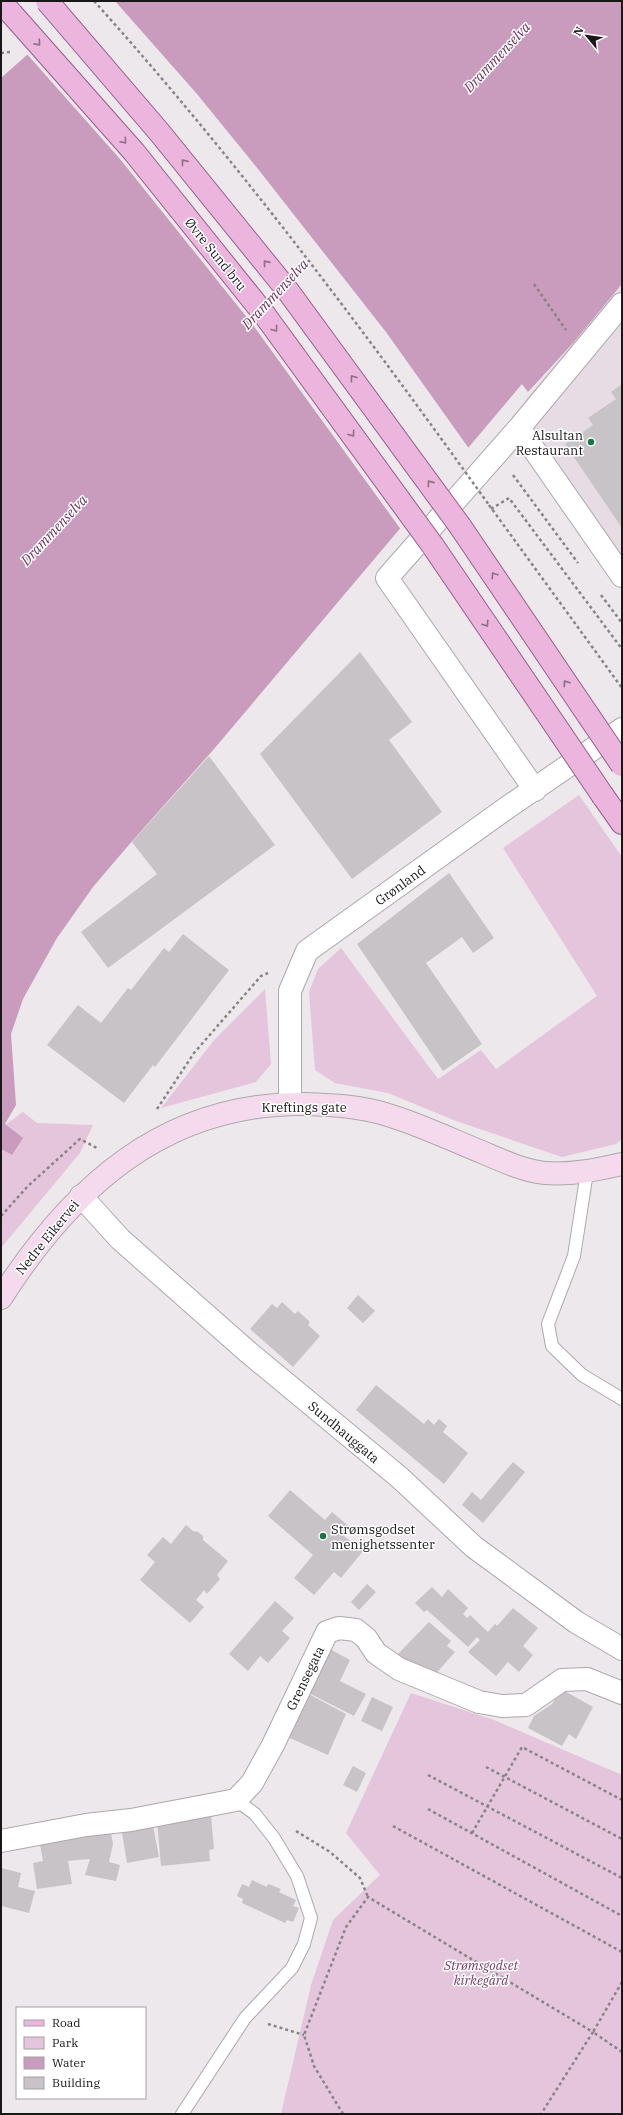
<svg xmlns="http://www.w3.org/2000/svg" width="623" height="2115" viewBox="0 0 623 2115" font-family="'IBM Plex Serif',serif">
	<style>
		.built { fill: #e8dce4 }
		.green { fill: #e5c5db }
		.water { fill: #c99bbc }
		.pier { fill: #ece8eb }
		.building { fill: #c8c3c6 }
		.lines { fill: none; stroke-linecap: round; stroke-linejoin: round }
		.lane-casing { stroke: #aca8ab; stroke-width: 14 }
		.street-casing { stroke: #aca8ab; stroke-width: 24 }
		.secondary-casing { stroke: #aca8ab; stroke-width: 24 }
		.primary-casing { stroke: #995d8a; stroke-width: 24 }
		.path { stroke: #868486; stroke-width: 2.5; stroke-dasharray: 3 3; stroke-linecap: butt }
		.lane { stroke: #fff; stroke-width: 12 }
		.street { stroke: #fff; stroke-width: 22 }
		.secondary { stroke: #f5daee; stroke-width: 22 }
		.primary { stroke: #ecb5dd; stroke-width: 22 }
		.primary-bridge-casing { stroke: #995d8a; stroke-width: 24; stroke-linecap: butt }
		.path-bridge { stroke: #868486; stroke-width: 2.5; stroke-dasharray: 3 3; stroke-linecap: butt }
		.primary-bridge { stroke: #ecb5dd; stroke-width: 22 }
		.oneway { stroke: #8d6e84 }
		.poi-dot { fill: #197449; stroke: #fff; stroke-width: 1.5 }
		.labels { text-anchor: middle; stroke-width: 3; stroke-linejoin: round; paint-order: stroke }
		.street-label { font-size: 13px; fill: #181718; stroke: #fff }
		.poi-label { font-size: 13px; fill: #181718; stroke: #fff; text-anchor: end }
		.park-label { font-size: 13px; font-style: italic; fill: #763c67; stroke: #fff }
		.water-label { font-size: 14px; font-style: italic; fill: #6a315c; stroke: #fff }
	</style>
	<rect width="100%" height="100%" fill="#ece8eb"/>
	<path class="built" d="M622 285V576L519 428 526 398Z"/>
	<path class="green" d="M579 795 622 857V1139L616 1144 562 1157 456 1121 388 1093 335 1083 315 1070 309 992 318 969 341 948 438 1079 481 1050 496 1069 597 996 503 848Z
		M265 989 271 1064 256 1082 161 1108 215 1039Z
		M23 1112 37 1123 93 1125 80 1153 1 1248V1149L12 1155 5 1125Z
		M411 1693 494 1720 622 1775V2114H281L311 1985 333 1920 380 1875 346 1833Z"/>
	<path class="water" d="M88 1H622V284L574 342 528 392 522 384 214 749 127 847 93 887 57 938 23 999 11 1034 16 1105 5 1124 23 1138 12 1155 1 1149V78Z"/>
	<path class="pier" d="M85 1H115L197 94 258 169 386 332 470 450 402 531 253 325 120 159 26 53Z"/>
	<path class="building" d="M622 384V528L565 444 593 425 588 418 616 399 611 392Z
		M360 652 412 722 389 740 442 812 352 879 260 754Z
		M209 756 275 845 108 968 81 932 157 874 132 842Z
		M449 873 494 938 473 953 462 937 426 963 482 1044 443 1071 357 944Z
		M183 934 229 970 155 1067 153 1065 124 1103 47 1045 78 1005 101 1023 128 988 131 990 164 948 169 952Z
		M358 1295 375 1311 363 1323 347 1308Z
		M282 1302 295 1314 298 1311 310 1322 308 1325 320 1336 293 1367 250 1329 272 1304 277 1308Z
		M376 1385 424 1424 428 1419 434 1425 439 1419 447 1426 443 1432 468 1453 444 1484 356 1410Z
		M513 1462 525 1472 483 1523 462 1505 472 1492 481 1500Z
		M290 1490 325 1520 332 1512 351 1528 344 1536 363 1551 341 1578 334 1572 314 1595 294 1578 313 1555 268 1516Z
		M186 1525 193 1531 198 1532 203 1536V1540L228 1561 217 1575 220 1579 207 1594 204 1590 196 1600 204 1607 190 1623 140 1580 155 1562 147 1555 163 1537 171 1544Z
		M367 1584 376 1592 359 1610 351 1602Z
		M432 1587 442 1597 448 1589 468 1608 463 1614 467 1618 470 1615 488 1632 495 1624 497 1626 513 1608 538 1628 523 1646 533 1655 519 1672 508 1662 496 1676 468 1652 480 1640 477 1637 468 1647 427 1610 424 1612 415 1603Z
		M275 1601 294 1618 282 1631 290 1638 268 1663 260 1656 248 1671 229 1654Z
		M429 1622 451 1641 447 1646 455 1652 433 1677 418 1675 397 1655Z
		M326 1647 350 1660 340 1681 366 1694 354 1716 303 1690Z
		M561 1689 593 1707 576 1739 569 1734 562 1746 528 1728 534 1716 552 1704Z
		M303 1691 346 1714 328 1755 283 1735Z
		M372 1697 393 1707 382 1731 361 1721Z
		M353 1766 366 1773 357 1792 343 1785Z
		M211 1815 214 1849 209 1850 210 1861 161 1866 157 1821Z
		M152 1821 159 1857 127 1863 121 1827Z
		M110 1827 113 1844 109 1862 120 1865 116 1881 85 1875 90 1859 77 1860 68 1861 72 1884 37 1889 33 1863 43 1861 39 1839Z
		M1 1868 21 1873 18 1887 35 1891 29 1913 1 1906Z
		M252 1880 267 1887 268 1884 281 1889 279 1892 296 1900 293 1906 299 1908 293 1922 287 1920 285 1923 242 1903 243 1899 237 1896 242 1884 249 1887Z"/>
	<g class="lines">
		<defs>
			<path id="lane" d="M587 1172 574 1256 548 1324 552 1346 582 1375 622 1399
				M182 2114 245 2018 292 1968 304 1944 311 1918 297 1876 274 1838 255 1814 236 1800"/>
			<path id="street" d="M519 428 622 576
				M535 790 387 578 519 428 622 304
				M290 1104V991L307 951 508 807 622 729
				M81 1196 120 1239 248 1352 399 1477 474 1547 576 1622 622 1649
				M1 1841 86 1825 131 1820 236 1800 252 1783 273 1745 327 1632 339 1628 356 1630 366 1638 376 1653 399 1669 479 1702 502 1706 526 1705 562 1680 587 1679 622 1693"/>
			<path id="secondary" d="M1 1298C72 1187 164 1103 304 1104 333 1105 360 1106 388 1115 421 1125 452 1140 484 1153 503 1161 524 1171 545 1173 572 1175 596 1170 622 1164"/>
			<path id="primary" d="M1 2 12 14
				M460 526 588 715
				M433 546 561 734
				M603 796 622 823"/>
		</defs>
		<use href="#lane" class="lane-casing"/>
		<use href="#street" class="street-casing"/>
		<use href="#secondary" class="secondary-casing"/>
		<use href="#primary" class="primary-casing"/>
		<path class="path" d="M1 53 10 52
			M534 284 566 330
			M513 475 578 563
			M489 505 622 688
			M491 509 509 498 622 649
			M601 595 622 623
			M157 1109 194 1053 261 976 268 973
			M1 1216 28 1186 80 1139 97 1148
			M486 1767 622 1839
			M428 1775 622 1878
			M428 1809 622 1916
			M393 1826 622 1952
			M296 1831 330 1852 360 1878 368 1897
			M472 1833 522 1747 622 1800
			M622 1982 593 2032 622 2052
			M268 2024 304 2035
			M343 2114 314 2066 304 2035 346 1927 368 1897 593 2032 541 2114"/>
		<use href="#lane" class="lane"/>
		<use href="#street" class="street"/>
		<use href="#secondary" class="secondary"/>
		<use href="#primary" class="primary"/>
		<defs>
			<path id="primary-bridge" d="M47 1 160 133 288 291 460 526
				M12 14 134 152 264 314 433 546
				M588 715 622 765
				M561 734 603 796"/>
		</defs>
		<use href="#primary-bridge" class="primary-bridge-casing"/>
		<path class="path-bridge" d="M94 1C237 160 365 332 489 505"/>
		<use href="#primary-bridge" class="primary-bridge"/>
	</g>
	<defs><path id="oneway-chevron" d="M-2-3.5L2.5 0L-2 3.5" fill="none" stroke-width="1.6" stroke-linecap="round" stroke-linejoin="round"/></defs>
	<g class="oneway">
		<use href="#oneway-chevron" transform="translate(38 43) rotate(48)"/>
		<use href="#oneway-chevron" transform="translate(124 141) rotate(49)"/>
		<use href="#oneway-chevron" transform="translate(184 162) rotate(-129)"/>
		<use href="#oneway-chevron" transform="translate(266 263) rotate(-129)"/>
		<use href="#oneway-chevron" transform="translate(275 329) rotate(53)"/>
		<use href="#oneway-chevron" transform="translate(353 378) rotate(-127)"/>
		<use href="#oneway-chevron" transform="translate(352 434) rotate(54)"/>
		<use href="#oneway-chevron" transform="translate(430 483) rotate(-125)"/>
		<use href="#oneway-chevron" transform="translate(494 575) rotate(-124)"/>
		<use href="#oneway-chevron" transform="translate(486 624) rotate(56)"/>
		<use href="#oneway-chevron" transform="translate(566 683) rotate(-124)"/>
	</g>
	<g class="poi-dot">
		<circle cx="591" cy="442" r="4"/>
		<circle cx="323" cy="1536" r="4"/>
	</g>
	<g class="labels">
		<g class="street-label">
			<text transform="translate(216 254) rotate(51)" y="5">Øvre Sund bru</text>
			<text transform="translate(400 885) rotate(-36)" y="5">Grønland</text>
			<text x="304" y="1112">Kreftings gate</text>
			<text transform="translate(47 1237) rotate(-51)" y="5">Nedre Eikervei</text>
			<text transform="translate(344 1432) rotate(40)" y="5">Sundhauggata</text>
			<text transform="translate(305 1678) rotate(-64)" y="5">Grensegata</text>
		</g>
		<g class="poi-label">
			<text x="583" y="440">Alsultan<tspan x="583" dy="15">Restaurant</tspan></text>
			<text x="331" y="1534" text-anchor="start">Strømsgodset<tspan x="331" dy="15">menighetssenter</tspan></text>
		</g>
		<g class="park-label">
			<text x="481" y="1970">Strømsgodset<tspan x="481" dy="15">kirkegård</tspan></text>
		</g>
		<g class="water-label">
			<text transform="translate(497 57) rotate(-47)" y="5">Drammenselva</text>
			<text transform="translate(275 294) rotate(-47)" y="5">Drammenselva</text>
			<text transform="translate(54 530) rotate(-47)" y="5">Drammenselva</text>
		</g>
	</g>
	<rect width="623" height="2115" fill="none" stroke="#181718" stroke-width="4"/>
	<rect x="16" y="2007" width="130" height="92" fill="#ffffff" stroke="#a3a2a3"/>
	<rect x="24" y="2020" width="20" height="6" fill="#ecb5dd" stroke="#a3a2a3"/>
	<text x="52" y="2027" font-size="12" fill="#181718">Road</text>
	<rect x="24" y="2037" width="20" height="12" fill="#e5c5db" stroke="#a3a2a3"/>
	<text x="52" y="2047" font-size="12" fill="#181718">Park</text>
	<rect x="24" y="2057" width="20" height="12" fill="#c99bbc" stroke="#a3a2a3"/>
	<text x="52" y="2067" font-size="12" fill="#181718">Water</text>
	<rect x="24" y="2077" width="20" height="12" fill="#c8c3c6" stroke="#a3a2a3"/>
	<text x="52" y="2087" font-size="12" fill="#181718">Building</text>
	<g transform="translate(587 36) rotate(299)" stroke="#ffffff" stroke-width="3" paint-order="stroke">
	<path d="M0-3L7 15L0 10L-7 15Z" fill="#181718"/>
	<text y="-6" font-size="11" font-weight="bold" text-anchor="middle" fill="#181718">N</text>
	</g>
</svg>
